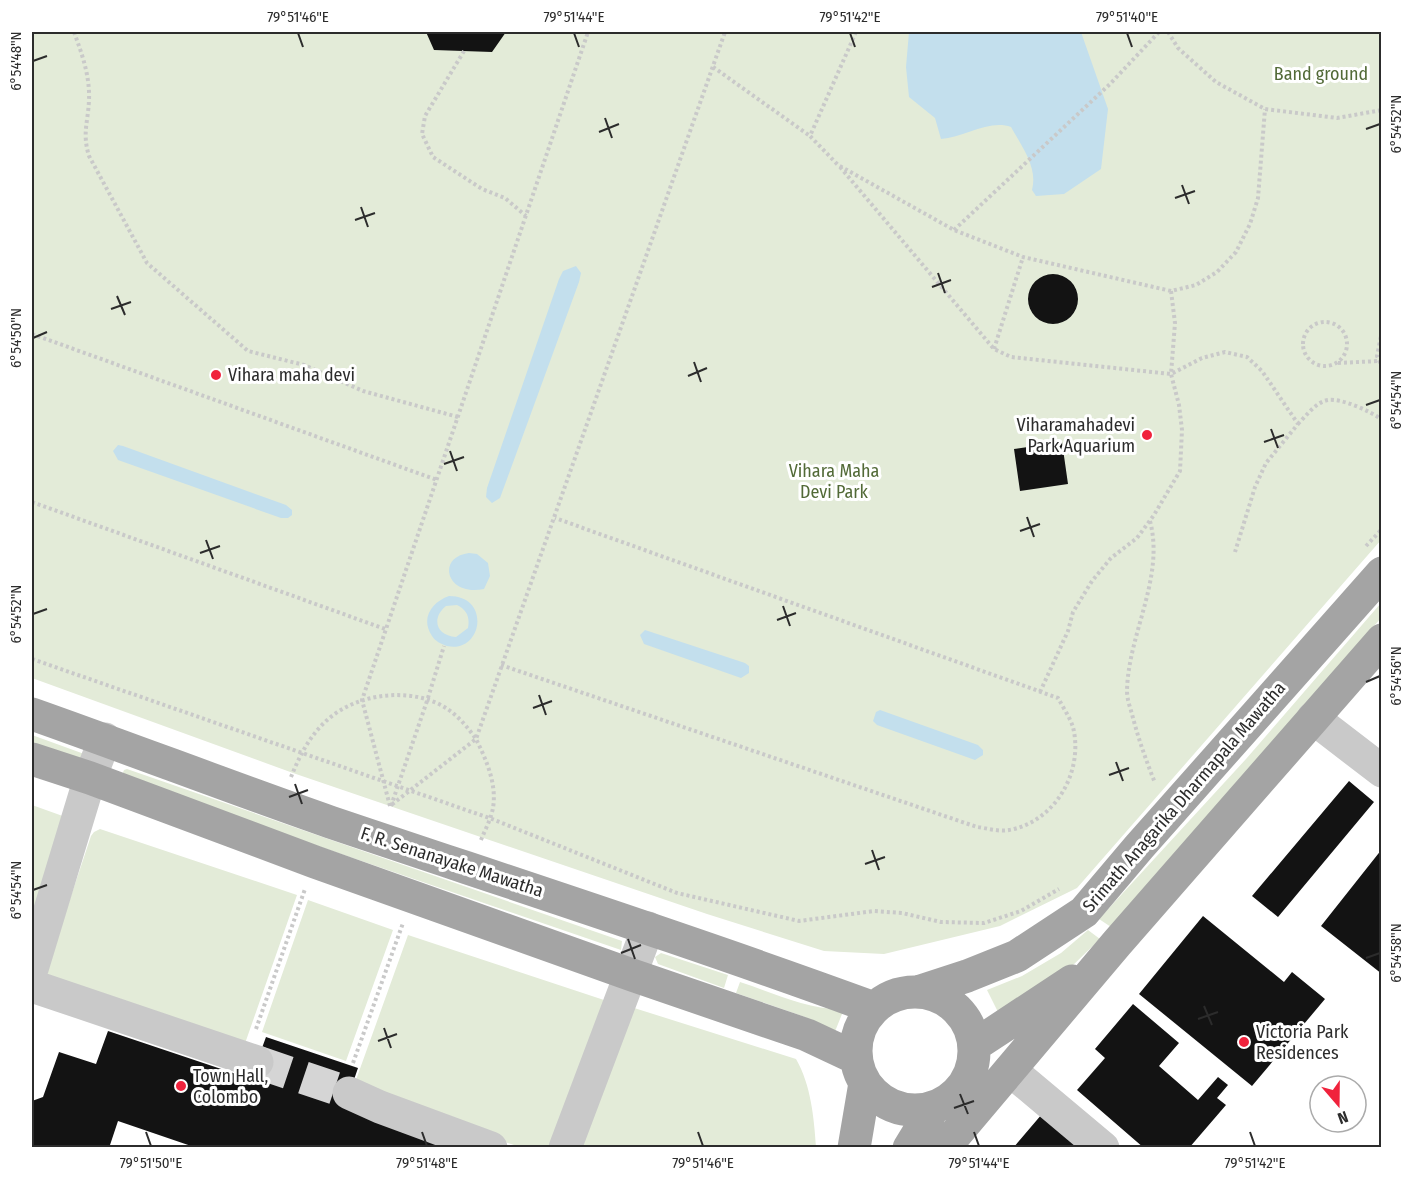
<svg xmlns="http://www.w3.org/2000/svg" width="1413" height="1179" viewBox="0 0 1413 1179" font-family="'Fira Sans Condensed',sans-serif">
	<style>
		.green { fill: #e3ebd8 }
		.water { fill: #c3dfed; fill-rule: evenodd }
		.building { fill: #131313 }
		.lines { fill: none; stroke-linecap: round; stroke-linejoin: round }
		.minor-tunnel { stroke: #d5d5d5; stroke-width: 33; stroke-dasharray: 33 16; stroke-linecap: butt }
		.path { stroke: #c9c9c9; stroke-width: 4; stroke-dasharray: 3 3; stroke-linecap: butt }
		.minor { stroke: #c9c9c9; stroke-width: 33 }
		.major { stroke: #a4a4a4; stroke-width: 33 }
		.ticks { fill: none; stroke: #2c2c2c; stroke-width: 2 }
		.poi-dot { fill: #f0223c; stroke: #fff; stroke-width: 2 }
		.labels { text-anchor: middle; stroke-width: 6; stroke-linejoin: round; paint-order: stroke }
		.park-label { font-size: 18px; fill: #526a37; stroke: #fff }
		.poi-label { font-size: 18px; fill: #2c2c2c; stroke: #fff; text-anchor: start }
		.street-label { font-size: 18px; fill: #2c2c2c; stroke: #fff }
		.neatline { fill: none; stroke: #2c2c2c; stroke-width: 2 }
		.ticks-label { font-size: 15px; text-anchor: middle; fill: #2c2c2c }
	</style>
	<rect width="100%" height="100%" fill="#fff"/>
	<path class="green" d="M32 32H1381V540L1077 888 1000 926 884 954 824 951 707 914 293 773 32 678Z
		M1381 603V618L1111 927 1099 919 1246 759Z
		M32 735 87 755 85 763 32 747Z
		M127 769 622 941 621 950 123 779 122 775 124 770Z
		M32 805 71 819 32 940Z
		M100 829 297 895 242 1052 48 980 47 968 91 836 94 832Z
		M308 900 393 930 346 1061 262 1032Z
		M1088 930 1100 939 1070 968 999 1014 987 990 1022 976 1061 953Z
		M408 935 607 1001 558 1147H520L352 1091Z
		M661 953 728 975 724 988 658 964 655 957Z
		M740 982C774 993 808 1010 844 1009L834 1034 805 1017 736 993Z
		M631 1007 796 1059C811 1085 814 1118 816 1147L579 1148Z"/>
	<path class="water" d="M909 32H1081L1108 109 1101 169 1064 194 1036 196 1032 190C1038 167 1022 147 1011 127 990 119 964 137 941 139L935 118 909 97 906 67Z
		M576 266 581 273 579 282 500 498 492 503 486 497 487 488 559 279 563 271Z
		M118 445 123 446 286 505 292 510V515L288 518H281L118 460 113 451Z
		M469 553 477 554 488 563 490 576 484 589C446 597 436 557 469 553Z
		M449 596C492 596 482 654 447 646 441 644 435 641 432 636 420 618 432 602 449 596ZM457 605C467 610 470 617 468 628L456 637C436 636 431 618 446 606Z
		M645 630 745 663 749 666V673L741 678 644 644 640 635Z
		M880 710 978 745 983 750V755L975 760 877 725 873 721 876 712Z"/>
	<path class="building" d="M426 32H506L492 52 434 50Z
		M1028 299a25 25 0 1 1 50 0a25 25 0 1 1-50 0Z
		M1062 442 1068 484 1020 491 1014 449Z
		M1349 781 1374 802 1278 917 1252 896Z
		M1382 849V974L1321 926Z
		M1203 916 1284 982 1292 972 1325 999 1252 1086 1139 994Z
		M1133 1004 1179 1043 1159 1066 1198 1100 1218 1077 1228 1085 1217 1098 1226 1105 1189 1148H1144L1077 1090 1105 1058 1095 1049Z
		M108 1031 242 1076 246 1064 255 1067 266 1037 358 1068 348 1097 461 1148H197L118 1121 109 1148H32V1101L43 1097 59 1052 96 1064Z
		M1042 1114 1081 1148H1013Z"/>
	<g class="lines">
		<path class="minor-tunnel" d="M257 1062 349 1093"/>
		<path class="path" d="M74 32C82 54 90 76 89 100 88 123 82 133 89 156L147 263 248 351 304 365 363 391 458 417
			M856 32 810 136 838 165 954 230 1023 257 1171 291 1196 285 1217 272 1236 252 1250 224 1258 198 1265 109
			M1168 32 1178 48 1216 82 1265 109 1337 118 1382 110
			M464 51 425 116 422 134 433 157 482 189 505 198 526 216
			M713 67 810 136
			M840 167 994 349 1011 357 1171 374 1202 358 1225 352 1247 357 1262 371 1298 424 1266 463 1255 487 1235 552
			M954 230 1110 84 1159 32
			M1303 344a22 22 0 1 1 44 0a22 22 0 1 1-44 0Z
			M1382 331 1377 356 1382 367
			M32 334 437 480
			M994 349 1023 257
			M1338 363 1379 361
			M1298 424C1306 416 1316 402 1328 400 1341 398 1371 411 1382 420
			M32 502 385 629
			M1150 521C1165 578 1128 634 1127 691 1127 699 1130 707 1132 714 1138 738 1146 760 1155 783
			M1366 546 1382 529
			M32 659 492 819 677 893 799 921 874 911 902 913 941 922 984 923 1021 911 1059 889
			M501 665 977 827C986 828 999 832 1009 830 1055 822 1084 772 1073 727 1070 718 1063 707 1058 698L555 518
			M1040 692 1068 631 1073 612 1092 581 1111 558 1137 538 1154 515 1180 471 1182 430 1179 405 1171 374 1175 323 1171 291
			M291 777C299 757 309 737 325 722 353 695 403 687 439 704 455 712 466 725 476 739L390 806
			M390 806 362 700 588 32
			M391 806 427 701 444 646
			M481 840C485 830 491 819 493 808 497 784 486 759 476 739L725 32
			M256 1029 305 889
			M353 1063 403 923"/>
		<path class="minor" d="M1313 718 1382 771
			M32 969 90 778 105 739
			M32 986 257 1062
			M1010 1070 1103 1148
			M349 1093 380 1107 491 1148
			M565 1148 648 928"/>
		<path class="major" d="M32 714C131 749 230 787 330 822 511 883 694 942 874 1008
			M32 759 90 778 315 862 632 975 807 1035 856 1058
			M921 991 967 976 1017 956 1084 912 1139 847 1382 573
			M856 1051a59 59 0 1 1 118 0a59 59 0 1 1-118 0Z
			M975 1045 1072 981
			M854 1148 865 1083
			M909 1148 934 1107
			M944 1148 1117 943 1382 640"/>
	</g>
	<path class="ticks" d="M298 33 303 47M574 33 579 47M850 33 855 47M1127 33 1132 47M33 61 47 56M605 118 612 138M1366 129 1380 124M599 132 619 124M1182 185 1189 204M1175 198 1195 191M361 207 368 227M355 220 375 213M938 273 945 293M932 287 951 280M117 296 125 315M111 309 131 302M33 338 47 332M694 362 701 382M688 376 707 368M1366 405 1380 400M1271 429 1278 448M1264 442 1284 435M450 451 457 471M444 464 464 457M1027 517 1034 537M1020 531 1040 524M206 540 213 559M200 553 220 546M783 606 790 626M33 614 47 609M777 620 796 613M1366 682 1380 676M539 695 546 715M533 708 552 701M1116 762 1123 781M1109 775 1129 768M295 784 302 804M289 797 308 790M872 850 879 870M865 864 885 857M33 890 47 885M628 939 635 959M621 953 641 945M1366 958 1380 953M1204 1006 1212 1025M1198 1019 1218 1012M384 1028 391 1048M378 1041 397 1034M960 1094 968 1114M954 1108 974 1101M146 1132 151 1146M422 1132 427 1146M698 1132 703 1146M974 1132 979 1146M1250 1132 1255 1146"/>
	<g class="poi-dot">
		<circle cx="216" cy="375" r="6"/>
		<circle cx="1147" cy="435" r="6"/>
		<circle cx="1244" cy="1042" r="6"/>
		<circle cx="181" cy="1086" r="6"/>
	</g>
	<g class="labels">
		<g class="park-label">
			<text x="1321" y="80">Band ground</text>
			<text x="834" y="477">Vihara Maha<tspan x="834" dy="21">Devi Park</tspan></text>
		</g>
		<g class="poi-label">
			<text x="228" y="381">Vihara maha devi</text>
			<text x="1135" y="431" text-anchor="end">Viharamahadevi<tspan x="1135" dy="21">Park Aquarium</tspan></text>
			<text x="1256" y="1038">Victoria Park<tspan x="1256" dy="21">Residences</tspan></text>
			<text x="193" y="1082">Town Hall,<tspan x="193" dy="21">Colombo</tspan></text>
		</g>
		<g class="street-label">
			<text transform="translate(1184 797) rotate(-49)" y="6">Srimath Anagarika Dharmapala Mawatha</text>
			<text transform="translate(452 862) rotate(18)" y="6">F. R. Senanayake Mawatha</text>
		</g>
	</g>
	<rect width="1413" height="1179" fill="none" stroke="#ffffff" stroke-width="66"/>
	<g transform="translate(1338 1104) rotate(160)"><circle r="28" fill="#ffffff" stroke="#ababab" stroke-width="1.5"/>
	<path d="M0-4.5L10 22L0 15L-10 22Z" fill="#f0223c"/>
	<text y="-9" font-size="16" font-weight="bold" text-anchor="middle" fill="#2c2c2c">N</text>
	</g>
	<rect x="33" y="33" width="1347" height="1113" class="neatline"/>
	<g class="ticks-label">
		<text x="298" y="22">79°51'46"E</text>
		<text x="574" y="22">79°51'44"E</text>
		<text x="850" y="22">79°51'42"E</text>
		<text x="1127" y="22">79°51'40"E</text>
		<text transform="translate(16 61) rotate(-90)" y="5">6°54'48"N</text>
		<text transform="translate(1396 124) rotate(-90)" y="5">6°54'52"N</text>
		<text transform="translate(16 338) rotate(-90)" y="5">6°54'50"N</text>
		<text transform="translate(1396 400) rotate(-90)" y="5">6°54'54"N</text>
		<text transform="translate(16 614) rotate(-90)" y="5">6°54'52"N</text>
		<text transform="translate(1396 676) rotate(-90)" y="5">6°54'56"N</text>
		<text transform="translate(16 890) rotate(-90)" y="5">6°54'54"N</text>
		<text transform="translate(1396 953) rotate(-90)" y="5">6°54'58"N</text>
		<text x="151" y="1168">79°51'50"E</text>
		<text x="427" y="1168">79°51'48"E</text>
		<text x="703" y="1168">79°51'46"E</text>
		<text x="979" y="1168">79°51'44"E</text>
		<text x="1255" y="1168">79°51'42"E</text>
	</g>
</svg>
